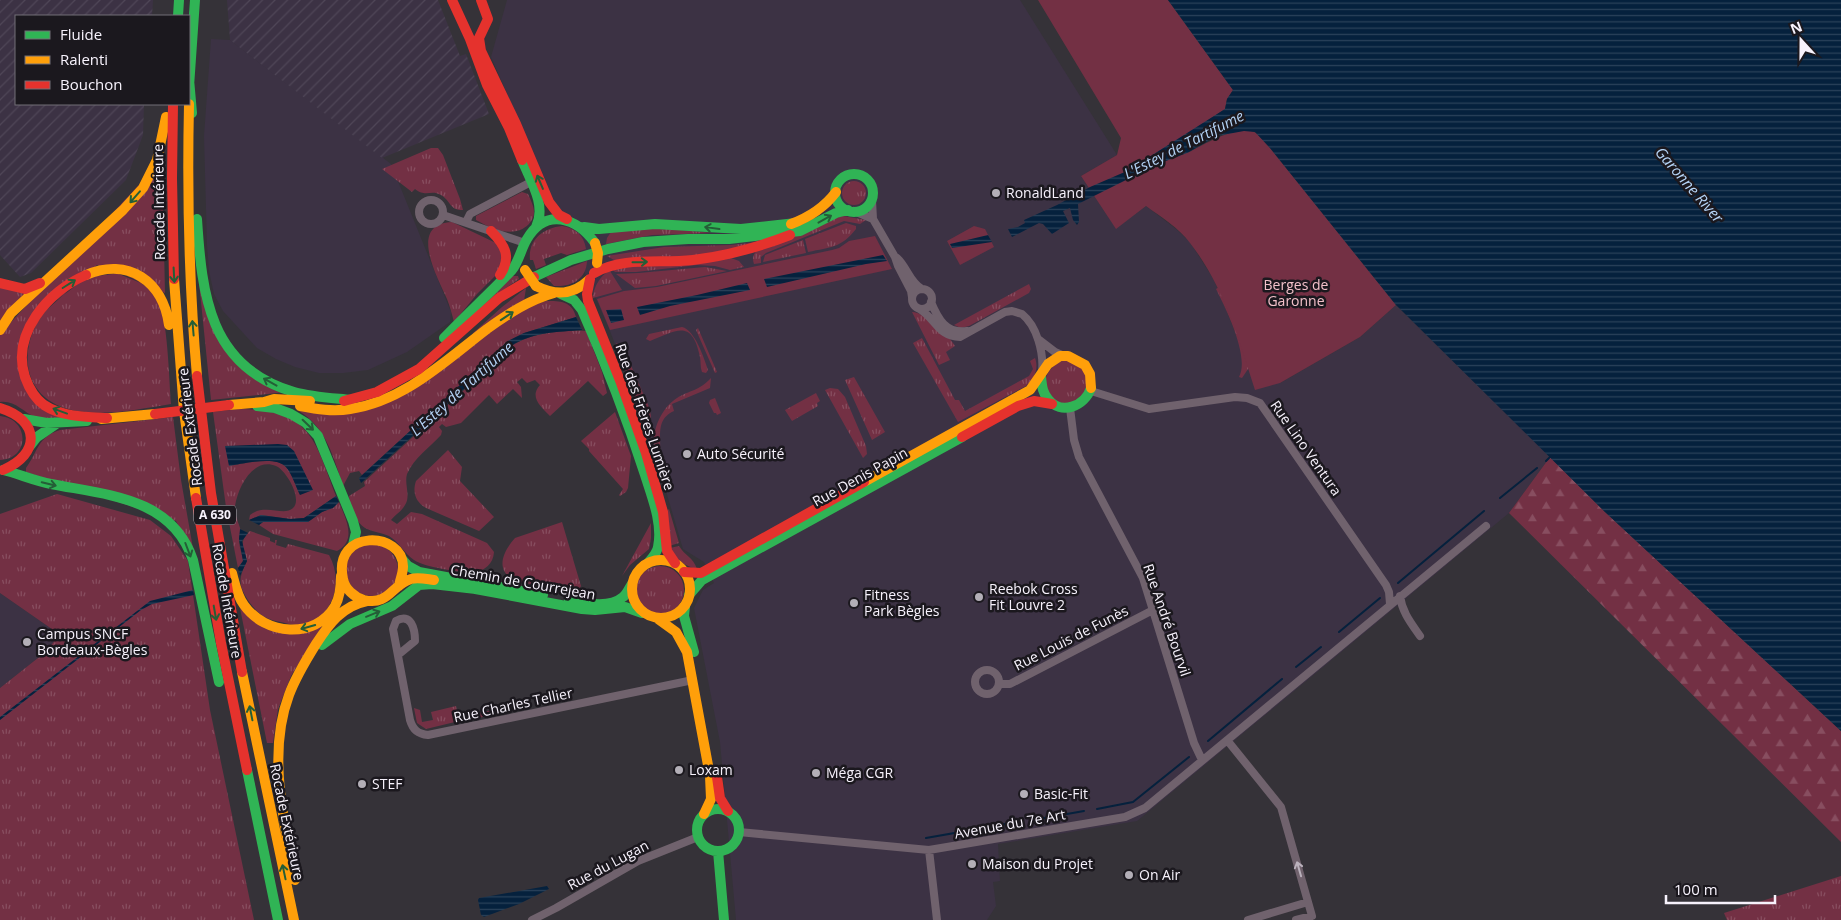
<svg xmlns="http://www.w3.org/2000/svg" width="1841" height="920" viewBox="0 0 1841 920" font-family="'Open Sans',sans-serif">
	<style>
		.built { fill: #3c3244 }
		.industrial { fill: url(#industrial-furrows) }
		.grass { fill: url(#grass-tufts); fill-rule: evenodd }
		.forest { fill: url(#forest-firs) }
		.park { fill: #733044 }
		.water { fill: url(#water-rules) }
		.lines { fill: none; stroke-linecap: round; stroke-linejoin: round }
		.stream { stroke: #05213d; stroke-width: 2 }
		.street { stroke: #70626d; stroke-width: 8 }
		.fast { stroke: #30b455; stroke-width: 10 }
		.slow { stroke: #ff9f0a; stroke-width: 10 }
		.jam { stroke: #e5322d; stroke-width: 10 }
		.slow-bridge { stroke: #ff9f0a; stroke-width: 10 }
		.jam-bridge { stroke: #e5322d; stroke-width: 10 }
		.oneway { stroke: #245e37 }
		.oneway2 { stroke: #bab1bc }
		.poi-dot { fill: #b3afb7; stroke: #1b181e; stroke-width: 2 }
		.labels { text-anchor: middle; stroke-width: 5; stroke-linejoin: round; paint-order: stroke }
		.shield { fill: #1b181e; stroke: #b5b1b9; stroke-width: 1 }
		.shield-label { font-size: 12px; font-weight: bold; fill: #f7f2fc }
		.poi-label { font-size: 14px; fill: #f7f2fc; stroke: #1b181e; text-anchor: start }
		.street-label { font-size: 14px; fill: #f7f2fc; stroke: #1b181e }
		.park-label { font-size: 14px; fill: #f3c1ca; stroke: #1b181e }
		.water-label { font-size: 15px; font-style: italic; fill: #b4d3f6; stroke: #1b181e }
	</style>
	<defs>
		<pattern id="industrial-furrows" width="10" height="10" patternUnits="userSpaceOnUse" patternTransform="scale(1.25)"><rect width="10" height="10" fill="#3c3244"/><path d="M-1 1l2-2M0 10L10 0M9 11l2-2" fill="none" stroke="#4f4657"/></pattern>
		<pattern id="grass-tufts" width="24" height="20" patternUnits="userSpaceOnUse" patternTransform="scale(1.25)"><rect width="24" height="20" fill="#733044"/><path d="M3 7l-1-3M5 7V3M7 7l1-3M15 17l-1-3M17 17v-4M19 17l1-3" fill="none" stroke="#884e60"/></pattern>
		<pattern id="forest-firs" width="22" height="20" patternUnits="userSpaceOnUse" patternTransform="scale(1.25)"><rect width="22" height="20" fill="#733044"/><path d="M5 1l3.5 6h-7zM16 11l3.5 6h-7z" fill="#884e60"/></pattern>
		<pattern id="water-rules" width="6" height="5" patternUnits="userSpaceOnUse" patternTransform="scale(1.25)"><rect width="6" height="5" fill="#05213d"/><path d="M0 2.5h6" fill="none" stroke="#2a425a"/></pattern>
	</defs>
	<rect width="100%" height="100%" fill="#353238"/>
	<path class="built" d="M507 0H1020L1117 155 1081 176 1116 228 1146 206 1176 229 1190 242 1214 280 1242 349 1280 383 1360 337 1396 305 1550 457 1509 513 1137 821 998 844 1000 881 993 882 996 906 987 920H736L720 742 694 608 703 590 714 583 704 562 683 549 656 457 636 399 610 331 491 57Z
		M211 39 230 40 391 164 451 312 450 322 407 352 368 370 343 373H319L295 367 276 359 257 348 223 311 214 294 209 271 207 245 204 136Z
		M0 593 59 634 48 650 0 688Z"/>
	<path class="industrial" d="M0 0H153L152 16H16V104H144L143 135 126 180 31 273 20 277 0 255Z
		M227 0H438L460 56 466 54 489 114 382 158 230 40Z"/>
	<path class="grass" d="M431 148H438L443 155 460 199 463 210C450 211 450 200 441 195 430 189 427 198 415 189L412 192 382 169Z
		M162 160 165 293 97 265 23 331 25 386 71 417C60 418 46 421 35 417 23 412 15 400 0 402V334Z
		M842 193a12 12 0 1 1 24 0a12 12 0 1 1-24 0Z
		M522 192 528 194C533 205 538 214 529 224 514 239 492 229 476 220V216Z
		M843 216 866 220 860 224 844 221 766 253 761 257V263L754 264C752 258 753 255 757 250L835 218Z
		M452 222 498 244 504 261 496 275 477 294 454 322C452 314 450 307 447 299 438 278 407 224 452 222Z
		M846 223 856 226V229C841 248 831 247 808 252L805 239Z
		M562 226C575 228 584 235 586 249L567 255 561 253 544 259 546 265 536 269 533 260H530C528 240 543 228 562 226Z
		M649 227 712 233 652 235 606 244 607 238 611 232Z
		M803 240 806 253 763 262 765 255Z
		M759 242 703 256 614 260 607 256 664 247 731 245Z
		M731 258 739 261 744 267 730 270 715 266 697 265 636 272H615L613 270 614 266Z
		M587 261C586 280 571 287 554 286L546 277Z
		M705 267 727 271 656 286 635 288 616 274 639 273Z
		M610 271 622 290 593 298C593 288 601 274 610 271Z
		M119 273C131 277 150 286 157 297 168 316 169 380 171 404 139 409 105 417 72 410 18 398 16 340 51 305 56 300 63 295 69 291 74 287 79 282 85 280 94 275 108 275 119 273Z
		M510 276H518L519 279 500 292 474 313Z
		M199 282 223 344 286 392 211 400Z
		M1029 284 1031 289 1029 293 969 326 961 328 954 325Z
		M1224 284 1250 366 1242 378 1239 377C1250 357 1226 309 1216 289Z
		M0 286 29 291 0 324Z
		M526 288 524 301 478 332 472 334 502 307Z
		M546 301C560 301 572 301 576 317L524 333 508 341 362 475 359 471 350 473 343 486C334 458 326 427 299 411L317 413 368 409 471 345 527 307Z
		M912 312C925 312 949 335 955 346L946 352 950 360 939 365Z
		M682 327C695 330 704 358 708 370L706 373 702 372C700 367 701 362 700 357 692 318 676 331 650 341L646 339 649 334Z
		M698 328 717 372 715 373 696 330Z
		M586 331 602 372 607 393 603 396 588 381 550 416C541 407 529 397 540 385L535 380 527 383 522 378 517 382 521 387 522 398 513 389 497 404 489 395 461 423 446 427 442 424 439 427 442 431 441 435C430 447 414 458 407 474 404 484 411 496 405 505 402 511 395 515 391 520L397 524 411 512 422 514 487 543 494 552C493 565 485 569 474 574 459 571 426 568 414 560 404 553 399 542 389 536 382 533 374 532 367 529 356 524 350 507 349 496L365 486 364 482 512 346C530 333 563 330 586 331Z
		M922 338 955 400H959L965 411 1029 376 1033 369 1030 361 1035 358C1039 369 1034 379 1026 386L958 422 913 343Z
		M616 343 623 347 649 407 651 416 647 431Z
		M1062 361C1079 360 1084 369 1089 383L1080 400 1061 405C1058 402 1054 400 1051 398 1038 386 1048 366 1062 361Z
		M854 377 885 432 872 440 845 380Z
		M711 378 710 388 672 404 674 411C656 419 661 435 660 452L656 454C649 435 660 409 677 398 690 390 699 391 711 378Z
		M830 388 838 389 845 397 866 446 867 454 863 458 825 390Z
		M816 393 820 401 817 403 818 406 792 421 785 410Z
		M715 398 721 413 717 415 716 413H714L709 403 710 400Z
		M239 409C310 410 314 437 336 496L304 518 290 519 261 515 249 520 250 515C265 503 284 517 293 508 303 499 286 470 276 466 253 457 238 487 235 506 234 513 238 521 240 528 241 531 239 535 239 539 239 546 242 554 243 561L238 568 226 507 213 412ZM294 451 300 495C296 487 292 473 286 467 276 455 242 464 229 466Z
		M615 412 631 456 628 488 626 492 620 496 619 495 623 489 589 451V449L581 441Z
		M0 416C30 419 30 459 0 460Z
		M173 417 181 480 194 554 176 521 26 472V468C38 452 37 437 60 430Z
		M448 450 462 467 460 481 494 517 479 531 426 508C416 502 412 493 416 481Z
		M57 494 150 520 171 536 188 561 210 710 254 920H0V688L48 650 59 634 0 593V514Z
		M339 502C345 518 358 540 337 551L273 534 259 525 263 522H308L322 512 333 507Z
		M669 509 679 543 669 546 666 512Z
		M562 522 581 586 577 593 520 582C494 574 501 554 515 538Z
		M651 523V538L649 549 630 565 622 576Z
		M250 531 270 538V541L275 543V540H277L276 545 286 548 288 544 329 555C345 583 332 623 296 625 292 625 286 623 281 622 267 620 259 615 250 603 238 586 238 579 247 561 244 547 238 542 250 531Z
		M346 570a26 26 0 1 1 52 0a26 26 0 1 1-52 0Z
		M679 546C685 556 693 557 697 569 685 566 674 559 670 548Z
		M636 590a24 24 0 1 1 48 0a24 24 0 1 1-48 0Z
		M240 608 265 628 324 623 291 676 278 709 273 743H267Z
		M456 706 459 721 426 729 417 723 414 708 420 710 422 722 433 720 431 712Z
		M493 710 494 714 467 721 466 716Z
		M1841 876V920H1727L1724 913Z"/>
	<path class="forest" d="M1550 457 1605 512 1841 731V842L1509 513Z"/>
	<path class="park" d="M1038 0H1168L1233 90 1227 99 1225 109 1180 139 1187 153C1202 146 1239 122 1256 133 1261 137 1265 143 1270 148L1396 305 1360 337 1280 383 1255 390C1239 339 1223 285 1190 243 1179 228 1161 217 1146 206L1116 229 1081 176 1117 155 1121 138Z
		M974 226 985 229 994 247 960 265 947 241Z
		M875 236 892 269 610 330 597 299 624 291 657 287 832 250 839 248 849 241Z"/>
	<path class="water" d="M1168 0H1841V731L1605 512 1396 305 1270 148 1255 132 1244 131 1217 136 1187 153 1158 164 1078 204 1079 222 1077 225 1073 220 1070 208 1063 211 1069 223 1052 234 1043 224 1039 223 1012 237 1008 229 1018 227 1025 223 1024 220 1057 205 1090 187 1127 171 1225 109 1227 99 1233 90Z
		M988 235 992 242 952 248 950 244Z
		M883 255 887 261 866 264 767 287 764 279Z
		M747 283 750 290 670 306 640 315 637 307 697 295Z
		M621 309 624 320 611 323 606 310Z
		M576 317 582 330C558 332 532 332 511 346L361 483 359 478 508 341 524 333Z
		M278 444 287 445 294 451 313 490 300 495C296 487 292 474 286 467 276 455 242 464 229 466L225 446Z
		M336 496 339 502 333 508 322 512 308 522H263L259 525 249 520 261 515 290 519 304 518Z
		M240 529 248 533 242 541 247 561 240 576 238 568 243 561 239 539Z
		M193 590 194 595 152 604 141 610 0 720V717L150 601Z
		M547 886 549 889 519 904 484 917 481 915 478 900 479 898Z"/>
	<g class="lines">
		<path class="stream" d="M1546 461 1550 457
			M1500 498 1537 468
			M1398 583 1484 511
			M1339 632 1380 598
			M1296 667 1321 647
			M1208 741 1282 679
			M1097 809 1133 802 1189 757
			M1033 820 1084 811
			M926 838 1023 821"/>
		<path class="street" d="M872 200 873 219 895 257 898 266 911 291 912 297
			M419 212a12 12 0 1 1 24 0a12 12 0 1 1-24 0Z
			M854 211 873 219
			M443 215 525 243
			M466 222 470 214 531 182
			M897 258C907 267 910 283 922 289
			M912 299a10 10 0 1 1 20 0a10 10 0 1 1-20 0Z
			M931 302C938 319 946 334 967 331
			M918 308C936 318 938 337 960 337L1005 312 1012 311 1022 314C1037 326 1044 353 1042 372
			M1038 339 1055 352 1064 356
			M1091 391 1149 409 1235 397 1247 398 1260 403 1386 585 1389 592 1390 604
			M1070 408 1074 440 1079 457 1143 578 1194 743 1202 760
			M1400 596C1402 612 1411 623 1420 636
			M398 655 415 641C415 629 411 612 396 621L393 629 410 720C413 730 418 734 428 735L693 680
			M975 682a12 12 0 1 1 24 0a12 12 0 1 1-24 0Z
			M999 684H1010L1153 610
			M1227 740 1281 807 1312 916 1296 920
			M739 832 929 850 1125 817 1145 808 1486 526
			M929 850 937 920
			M532 920 556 908 638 861 698 837
			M1248 920 1308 902"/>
		<path class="fast" d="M178 16 179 0
			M189 79 192 113
			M189 87 195 0
			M522 160C530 180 547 205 536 227
			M835 193a19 19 0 1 1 38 0a19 19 0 1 1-38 0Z
			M197 219C202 295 209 367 294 392 312 397 332 398 351 400
			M584 227 599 229 655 224 741 229 796 223
			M534 277 571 260 608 249 643 242 688 239H729L800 231 836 213 848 210
			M561 294 574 300 582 310C606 364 627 419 645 475 652 497 663 524 658 547 657 553 652 558 648 563
			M444 338C466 315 490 293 512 270 519 261 521 249 527 239 546 207 577 218 595 243
			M1041 377C1042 385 1042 392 1048 399 1061 416 1085 406 1091 388
			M257 406 275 408 291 414 306 423 318 436 353 521 356 532 353 545
			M24 419 47 423 87 421
			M30 446 37 437 56 424
			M3 470C19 474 35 481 51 484 106 495 172 497 193 560L219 682
			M402 559 408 566 419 572 543 595
			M470 588 582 609 595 610 625 607 642 613
			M689 595 702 580 962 437
			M569 600C585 603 609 609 623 597 627 594 629 588 632 584
			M685 606 684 616 694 652
			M322 645 350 624 392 606 419 585 432 584 476 589
			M247 770 278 920
			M697 830a21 21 0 1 1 42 0a21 21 0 1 1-42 0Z
			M718 851 724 920"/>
		<path class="slow" d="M189 104C187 195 189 286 197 376
			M791 224C810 217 824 208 836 192
			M86 275C128 257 163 281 169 325
			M174 279 184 411 196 498
			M536 286C556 296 573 295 589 280
			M0 330 11 313 123 210 143 188 157 160 166 117
			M229 405 264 402 274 399 310 401
			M300 406C316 409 333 412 350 409 404 401 445 361 487 329 508 314 529 300 554 293
			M101 419 155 414
			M864 482 1030 390 1048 364 1060 356H1068L1085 365 1090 374 1091 388
			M632 589a29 29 0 1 1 58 0a29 29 0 1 1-58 0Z
			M232 573C235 584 237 596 244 605 265 635 315 640 335 606 340 597 341 586 341 576
			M399 586C400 580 403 573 403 567 404 531 332 528 343 579 345 589 354 597 364 600 389 606 391 585 411 579 418 577 426 579 434 580
			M658 619 676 632 687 652 710 776 711 799 704 814
			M242 672 294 920
			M295 880C284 821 267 753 289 695 296 676 306 660 316 644 329 624 342 606 367 601"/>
		<path class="jam" d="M452 0 470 39 487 85 509 128 522 160
			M481 0 488 19 479 38 481 51 516 124 549 202 559 215 567 219
			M173 104 172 178 174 279
			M491 231C505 245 512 257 500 275
			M594 273C625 256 659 264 693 260 726 256 759 247 790 235
			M86 275C48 291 11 334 25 377 29 388 34 398 44 405 62 417 87 417 107 418
			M590 279 587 294 588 301 621 383 646 453 663 512 667 551 675 563
			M0 283 25 289 40 283
			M197 376 211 493 242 672
			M344 401 377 392 419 369 499 298 534 277
			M0 408C40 420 41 454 3 470
			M962 437 1018 406 1034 401 1052 404
			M196 498 221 643 247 770
			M684 572 701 573 864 482
			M716 770 720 798 728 811"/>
		<path class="slow-bridge" d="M595 243 598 253 597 263
			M525 270 536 286"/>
		<path class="jam-bridge" d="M155 414 229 405"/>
	</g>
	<defs><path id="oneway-shaft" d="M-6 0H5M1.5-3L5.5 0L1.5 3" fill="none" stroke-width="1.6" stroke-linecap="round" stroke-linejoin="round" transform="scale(1.25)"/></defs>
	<g class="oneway">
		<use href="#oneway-shaft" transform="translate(540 182) rotate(-113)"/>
		<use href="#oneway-shaft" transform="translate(135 197) rotate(131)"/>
		<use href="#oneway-shaft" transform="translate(825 219) rotate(-29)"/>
		<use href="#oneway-shaft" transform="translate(712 228) rotate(-172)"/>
		<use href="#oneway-shaft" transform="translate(640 262) rotate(-1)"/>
		<use href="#oneway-shaft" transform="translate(174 275) rotate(87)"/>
		<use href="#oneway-shaft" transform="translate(69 284) rotate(-32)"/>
		<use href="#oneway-shaft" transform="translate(507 316) rotate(-34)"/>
		<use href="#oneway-shaft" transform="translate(193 328) rotate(-95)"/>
		<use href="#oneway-shaft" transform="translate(270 382) rotate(-151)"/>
		<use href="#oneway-shaft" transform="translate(60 411) rotate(-160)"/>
		<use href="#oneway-shaft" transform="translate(308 425) rotate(44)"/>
		<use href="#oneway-shaft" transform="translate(49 484) rotate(14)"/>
		<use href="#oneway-shaft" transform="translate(188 550) rotate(69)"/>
		<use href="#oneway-shaft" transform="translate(215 613) rotate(80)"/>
		<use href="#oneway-shaft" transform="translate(373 614) rotate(-22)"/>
		<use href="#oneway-shaft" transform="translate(308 627) rotate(164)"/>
		<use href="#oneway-shaft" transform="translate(251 713) rotate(-101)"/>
		<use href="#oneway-shaft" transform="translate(284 872) rotate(-102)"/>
	</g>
	<use class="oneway2" href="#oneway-shaft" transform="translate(1299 869) rotate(-106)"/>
	<g class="poi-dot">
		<circle cx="996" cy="193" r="5"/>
		<circle cx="687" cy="454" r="5"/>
		<circle cx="979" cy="597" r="5"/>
		<circle cx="854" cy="603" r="5"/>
		<circle cx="27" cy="642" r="5"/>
		<circle cx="679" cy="770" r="5"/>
		<circle cx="816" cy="773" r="5"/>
		<circle cx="362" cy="784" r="5"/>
		<circle cx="1024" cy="794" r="5"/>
		<circle cx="972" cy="864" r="5"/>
		<circle cx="1129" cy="875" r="5"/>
	</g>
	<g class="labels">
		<rect class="shield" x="194" y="505.5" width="42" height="19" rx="4"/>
		<g class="shield-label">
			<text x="215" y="519">A 630</text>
		</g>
		<g class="poi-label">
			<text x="1006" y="198">RonaldLand</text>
			<text x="697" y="459">Auto Sécurité</text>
			<text x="989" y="594">Reebok Cross<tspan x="989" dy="16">Fit Louvre 2</tspan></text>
			<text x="864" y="600">Fitness<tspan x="864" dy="16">Park Bègles</tspan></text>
			<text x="37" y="639">Campus SNCF<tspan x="37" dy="16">Bordeaux-Bègles</tspan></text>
			<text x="689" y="775">Loxam</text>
			<text x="826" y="778">Méga CGR</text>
			<text x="372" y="789">STEF</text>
			<text x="1034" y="799">Basic-Fit</text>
			<text x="982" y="869">Maison du Projet</text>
			<text x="1139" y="880">On Air</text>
		</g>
		<g class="street-label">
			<text transform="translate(159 202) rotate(-91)" y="5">Rocade Intérieure</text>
			<text transform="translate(645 417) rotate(71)" y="5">Rue des Frères Lumière</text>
			<text transform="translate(190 427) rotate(-97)" y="5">Rocade Extérieure</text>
			<text transform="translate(1306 448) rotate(55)" y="5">Rue Lino Ventura</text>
			<text transform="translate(860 477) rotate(-29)" y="5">Rue Denis Papin</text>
			<text transform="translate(523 582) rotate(10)" y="5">Chemin de Courrejean</text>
			<text transform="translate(227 601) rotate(80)" y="5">Rocade Intérieure</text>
			<text transform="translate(1167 620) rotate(71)" y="5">Rue André Bourvil</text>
			<text transform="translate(1071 638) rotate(-27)" y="5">Rue Louis de Funès</text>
			<text transform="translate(513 705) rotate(-12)" y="5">Rue Charles Tellier</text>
			<text transform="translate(287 822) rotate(78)" y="5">Rocade Extérieure</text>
			<text transform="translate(1010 824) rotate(-10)" y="5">Avenue du 7e Art</text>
			<text transform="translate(608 865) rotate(-28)" y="5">Rue du Lugan</text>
		</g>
		<g class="park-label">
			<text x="1296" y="290">Berges de<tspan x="1296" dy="16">Garonne</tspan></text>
		</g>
		<g class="water-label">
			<text transform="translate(1184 145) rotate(-27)" y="5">L'Estey de Tartifume</text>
			<text transform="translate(1689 185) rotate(49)" y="5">Garonne River</text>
			<text transform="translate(462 389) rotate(-42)" y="5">L'Estey de Tartifume</text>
		</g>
	</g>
	<rect x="15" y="15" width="175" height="90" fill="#1b181e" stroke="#736f77"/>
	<rect x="25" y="31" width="25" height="8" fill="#30b455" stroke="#736f77"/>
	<text x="60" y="40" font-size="15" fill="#f7f2fc">Fluide</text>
	<rect x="25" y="56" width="25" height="8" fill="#ff9f0a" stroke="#736f77"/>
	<text x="60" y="65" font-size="15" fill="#f7f2fc">Ralenti</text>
	<rect x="25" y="81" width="25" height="8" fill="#e5322d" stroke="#736f77"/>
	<text x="60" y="90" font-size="15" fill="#f7f2fc">Bouchon</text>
	<g transform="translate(1801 40) rotate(339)" stroke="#1b181e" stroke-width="4" paint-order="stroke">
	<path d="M0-4L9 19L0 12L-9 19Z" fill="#f7f2fc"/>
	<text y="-8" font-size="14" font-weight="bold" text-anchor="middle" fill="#f7f2fc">N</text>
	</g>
	<path d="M1666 895v8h109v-8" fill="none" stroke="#f7f2fc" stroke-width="2.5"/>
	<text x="1674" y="895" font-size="15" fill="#f7f2fc" stroke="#1b181e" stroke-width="4" paint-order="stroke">100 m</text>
</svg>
